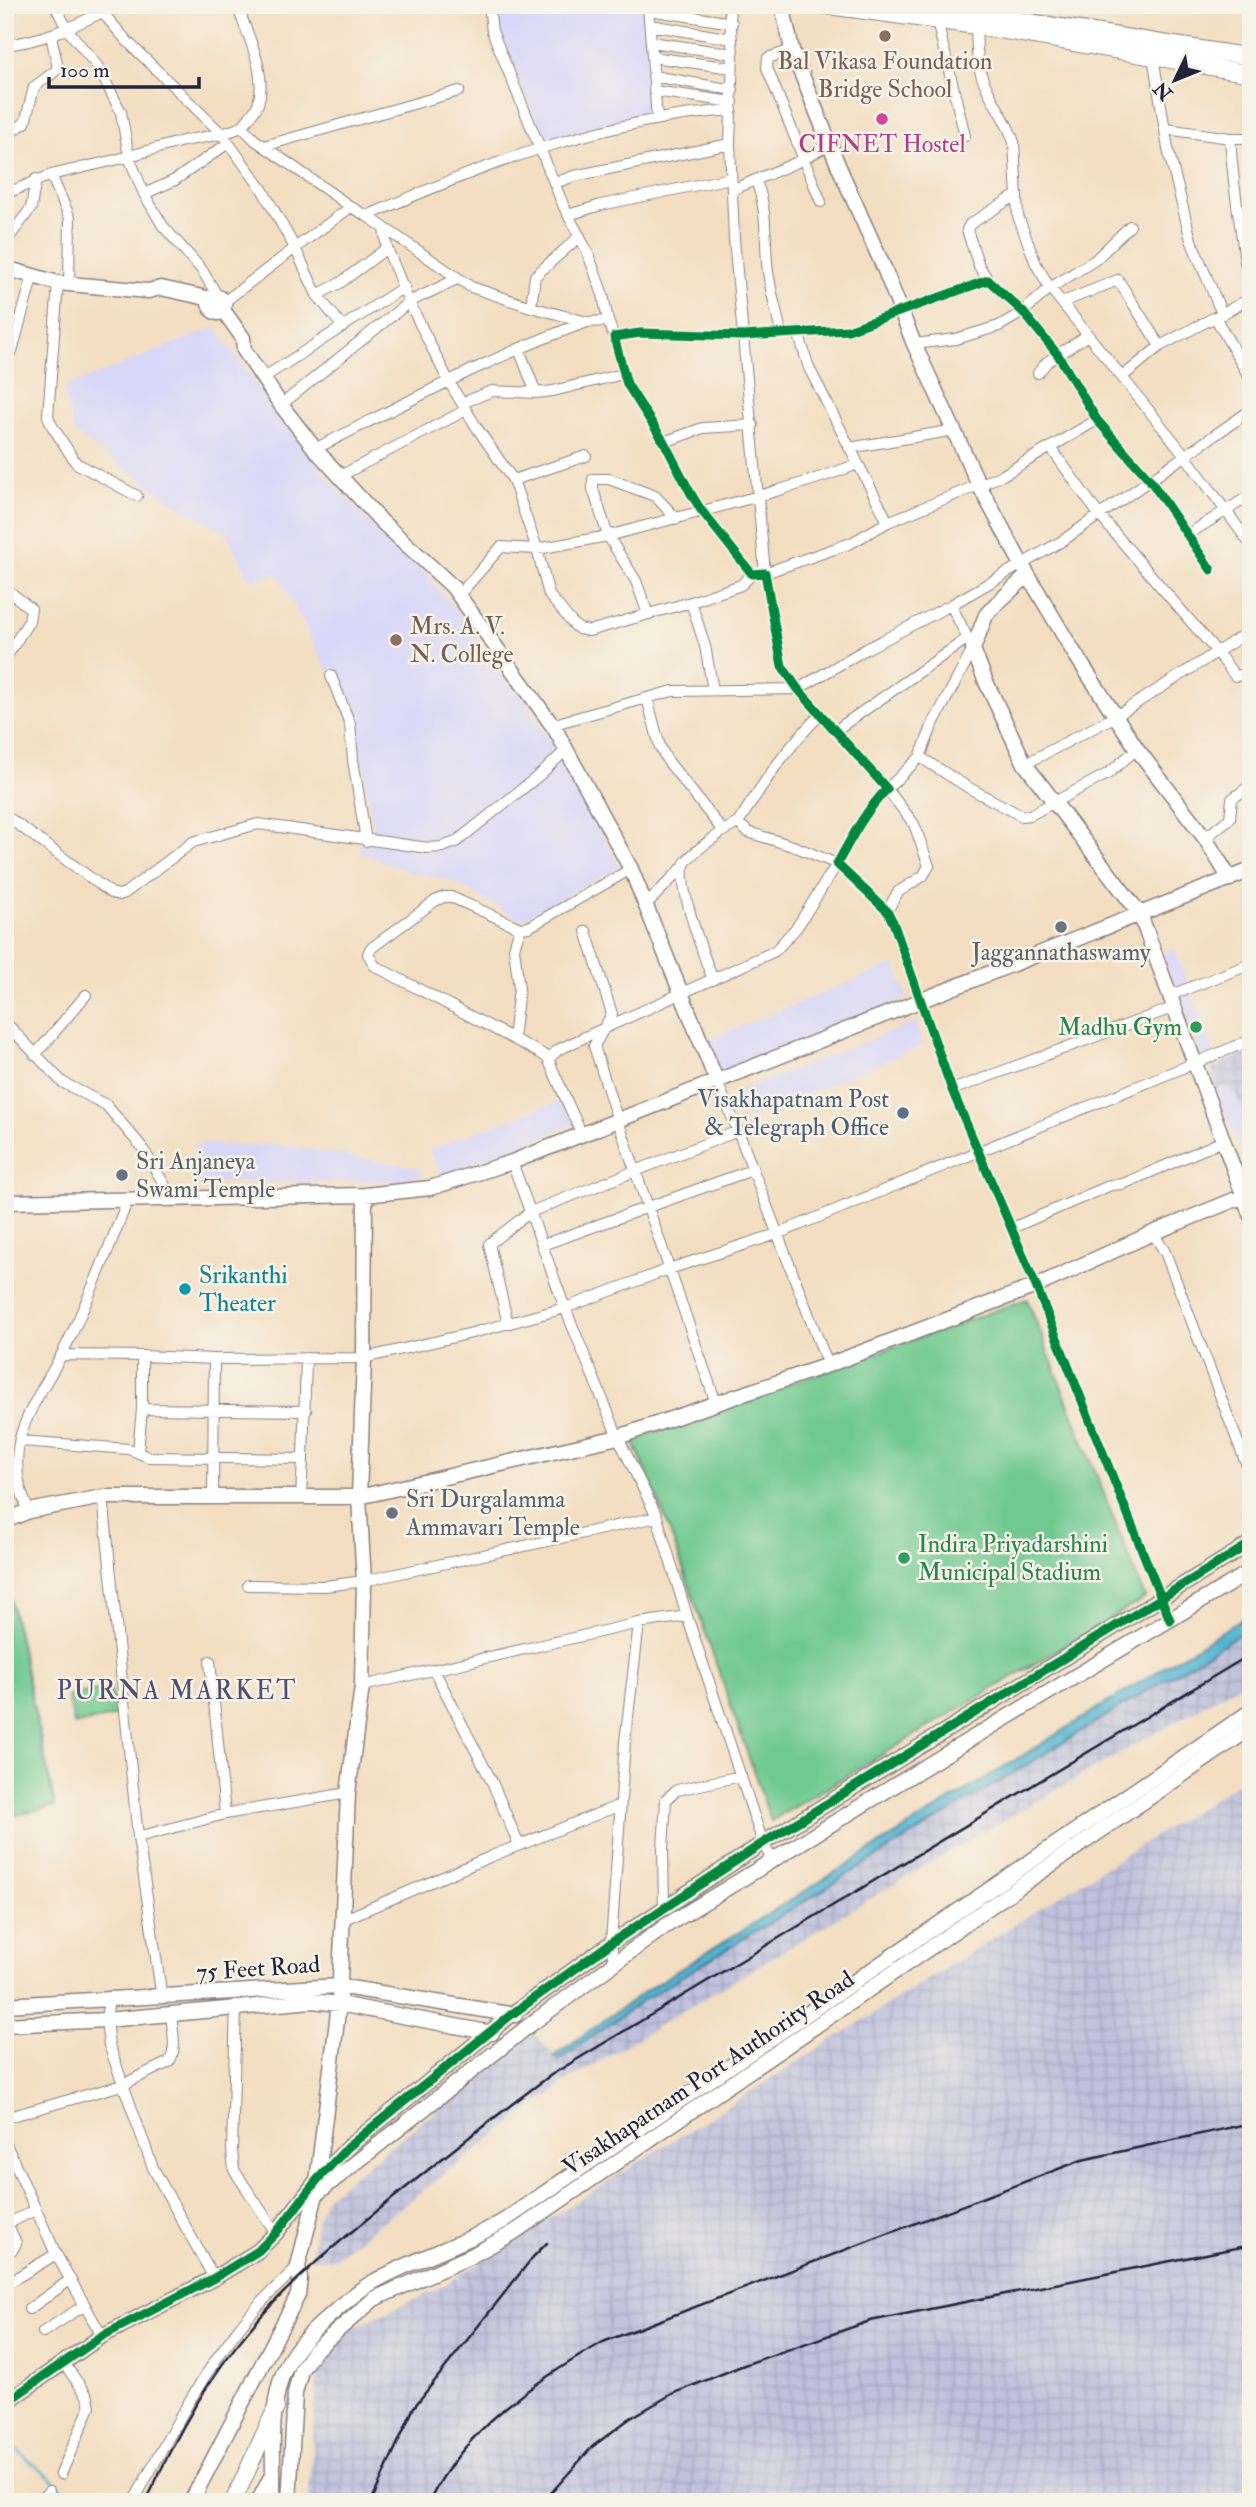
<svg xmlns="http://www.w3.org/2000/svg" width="1256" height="2507" viewBox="0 0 1256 2507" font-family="'IM FELL Double Pica',serif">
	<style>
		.built { fill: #d9d7f8 }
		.industrial { fill: url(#industrial-grid) }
		.garden { fill: #6fc990; stroke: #487666; stroke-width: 2 }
		.water { fill: #51b4d0; stroke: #3a6b86; stroke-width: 2 }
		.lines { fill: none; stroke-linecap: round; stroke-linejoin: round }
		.stream { stroke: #51b4d0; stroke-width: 2.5 }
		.street-casing { stroke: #8a807e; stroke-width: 12 }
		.secondary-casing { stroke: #8a807e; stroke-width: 17 }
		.primary-casing { stroke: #8a807e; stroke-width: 18 }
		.street { stroke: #fff; stroke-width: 10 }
		.secondary { stroke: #fff; stroke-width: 14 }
		.primary { stroke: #fff; stroke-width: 16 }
		.rail { stroke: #22223b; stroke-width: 2.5 }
		.cycleway-casing { stroke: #f7f3e8; stroke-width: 13 }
		.cycleway { stroke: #00873e; stroke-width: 9 }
		.education-dot { fill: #8d6e63; stroke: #f7f3e8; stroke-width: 2.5 }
		.hotel-dot { fill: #d1479c; stroke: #f7f3e8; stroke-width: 2.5 }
		.worship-dot { fill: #6b7280; stroke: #f7f3e8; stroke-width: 2.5 }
		.leisure-dot { fill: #2e9e5b; stroke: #f7f3e8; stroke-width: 2.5 }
		.service-dot { fill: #5c6f8a; stroke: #f7f3e8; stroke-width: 2.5 }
		.culture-dot { fill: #0f9aa8; stroke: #f7f3e8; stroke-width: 2.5 }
		.labels { text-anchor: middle; stroke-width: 5; stroke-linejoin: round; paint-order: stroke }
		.education-label { font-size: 24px; fill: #785e54; stroke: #f7f3e8 }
		.hotel-label { font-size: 24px; fill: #b23c85; stroke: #f7f3e8 }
		.worship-label { font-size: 24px; fill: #5b616d; stroke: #f7f3e8; text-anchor: start }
		.leisure-label { font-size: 24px; fill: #27864d; stroke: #f7f3e8; text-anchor: end }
		.service-label { font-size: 24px; fill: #4e5e75; stroke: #f7f3e8; text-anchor: end }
		.culture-label { font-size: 24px; fill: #0d838f; stroke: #f7f3e8; text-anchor: start }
		.street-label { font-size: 24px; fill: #22223b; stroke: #f7f3e8 }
		.neighbourhood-label { font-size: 26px; letter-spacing: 2px; fill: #524f74; stroke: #f7f3e8 }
	</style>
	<defs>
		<pattern id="industrial-grid" width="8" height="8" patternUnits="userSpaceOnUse" patternTransform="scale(1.75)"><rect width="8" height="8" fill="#c0c2dd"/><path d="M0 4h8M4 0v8" fill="none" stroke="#a5a6bf"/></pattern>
	</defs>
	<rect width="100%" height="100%" fill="#f7f3e8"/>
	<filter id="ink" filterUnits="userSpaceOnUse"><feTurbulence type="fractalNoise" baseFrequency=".0143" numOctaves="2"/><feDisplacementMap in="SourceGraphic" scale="14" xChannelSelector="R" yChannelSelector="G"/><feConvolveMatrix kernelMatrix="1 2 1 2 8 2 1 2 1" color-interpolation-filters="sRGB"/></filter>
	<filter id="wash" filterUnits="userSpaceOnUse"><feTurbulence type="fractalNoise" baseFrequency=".00686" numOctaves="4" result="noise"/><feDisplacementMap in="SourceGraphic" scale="28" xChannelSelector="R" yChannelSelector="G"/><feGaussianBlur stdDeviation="1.57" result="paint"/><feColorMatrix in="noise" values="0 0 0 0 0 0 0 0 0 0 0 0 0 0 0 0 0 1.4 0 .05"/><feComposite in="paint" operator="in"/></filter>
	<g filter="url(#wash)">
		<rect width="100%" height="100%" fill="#f3dec1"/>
		<path class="built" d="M495 5H643L651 114 544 142 494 22Z
			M216 327 272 407 331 481 370 523 422 569 463 618 524 699 566 765 620 867 520 920 447 879 411 873 357 851 373 828 353 706 323 662 277 573 250 581 226 532 175 504 74 433 63 388Z
			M1175 949 1214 1052 1201 1057 1162 954Z
			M895 964 908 998 719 1073 704 1041Z
			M916 1022 923 1045 748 1119 735 1092Z
			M1228 1086 1237 1097 1251 1131V1176L1215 1089Z
			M563 1099 575 1124 442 1176 429 1150Z
			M194 1144 282 1145 419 1168 425 1175 397 1181 192 1183Z"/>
		<path class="industrial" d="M1251 1051V1131L1237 1097 1228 1086 1215 1089 1212 1068Z
			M1251 1627V1678L931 1862 568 2080 334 2258 311 2259 317 2219 325 2198 534 2033 559 2061 642 2001Z
			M1251 1775V2502H308L319 2359 352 2328 438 2289Z"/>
		<path class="garden" d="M1027 1299 1145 1598 771 1821 665 1517 633 1440Z
			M5 1575 55 1806 5 1817Z
			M110 1688 116 1716 74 1725 68 1696Z"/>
		<path class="water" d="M1251 1613V1627L642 2001 558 2061 554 2056 648 1989Z"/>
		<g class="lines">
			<path class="stream" d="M5 2440 79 2502"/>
		</g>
	</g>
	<g filter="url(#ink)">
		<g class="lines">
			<defs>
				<path id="street" d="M55 5 67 29 98 67 121 112 129 157 144 194 163 226 202 270 218 297
					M100 5 102 12 127 41 222 134 242 127
					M237 5C247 35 268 72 258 104 255 112 247 120 242 127L255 140 351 207 367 216C484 164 604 119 732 110
					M489 5 492 31 564 207 587 251 603 295 608 321 614 337
					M648 5 657 119
					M729 5 733 54 730 144 734 239 765 573 851 543 888 522 1003 475 1097 420
					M649 10 732 23
					M937 21 965 136
					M650 25 732 39
					M976 26C977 43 976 61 982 77 990 100 1007 119 1014 142L1018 216 1036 264 1050 288 1184 454 1251 545
					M651 42 733 54
					M5 45C40 41 71 28 102 12
					M792 50 768 58 767 68 821 202
					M1153 56 1168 149 1191 240 1222 314 1215 317 1251 380
					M652 57 732 68
					M653 76 733 90
					M654 91 733 102
					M1166 129 1230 138H1251
					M5 135 25 123 34 87 58 69 51 35
					M1230 138C1232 170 1236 200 1241 231 1244 249 1243 263 1251 279
					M264 146 459 91
					M51 175 70 218 69 284
					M756 181C767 207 765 236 767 263 769 287 777 311 781 334
					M555 183 574 176 730 144
					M732 190 802 160 830 144
					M5 194 51 175 115 160 183 141 222 134 262 189 295 248 351 207
					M144 194 175 180 227 144
					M568 215 601 205 731 178
					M367 216 471 287 531 307 587 322 608 321
					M384 229 387 248 409 302 449 382 477 428 513 480 537 549 549 595 574 625 579 629 589 631 691 602 741 585 752 574
					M5 243 31 208 36 179
					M988 280 979 266 967 230 970 224 1015 196
					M58 283 48 416 51 424 76 463 137 496
					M317 295 343 327
					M224 302 295 248 317 295 340 283 387 248
					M1063 302 1118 280 1160 346
					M531 307 535 276 580 236
					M1222 314 1251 298
					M798 332 809 368 888 522
					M914 344 956 339 999 326 1023 312 1050 288 1095 260 1130 226
					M519 349 536 393
					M12 351 33 275
					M1038 373 1047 362 1088 335
					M1122 377 1160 346 1215 317
					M263 378 404 287
					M462 403 492 391 536 393 553 391 623 374
					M281 405 409 302 457 279
					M664 442 703 428 753 425
					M849 448 955 430
					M1051 448 1099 515 1217 652 1251 630
					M315 449C404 404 493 355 587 322
					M340 476 466 410
					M513 480 586 456
					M1187 535 1251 495
					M5 588 31 609 29 621 5 659
					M459 595 501 547 537 549 608 536 593 489V479H609L655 496 677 519
					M691 602 705 646 713 690
					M648 614 636 581 608 536C691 513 776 495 858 464
					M331 676 350 724 353 760 366 841
					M551 725 647 698
					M836 730 968 638
					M920 757 933 724 973 649 951 605
					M1025 764 1116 716 1217 652 1235 676 1251 673
					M5 815 111 893 119 895 125 893 193 842 258 824 428 848 442 847 456 842 542 773 567 749
					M738 823 723 831 667 760 660 747 647 698 673 691 798 689 868 648 951 605 1062 541 1251 410
					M1205 838 1230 818 1232 799 1251 785
					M646 905 684 866
					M887 911 898 892 923 876 929 866 914 824 887 789 920 757 969 788 1022 816 1030 815 1109 773 1137 749
					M586 931 612 1014 594 1046 618 1121 716 1403
					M713 980C705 959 675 881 685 863 693 851 712 840 723 831
					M1171 995 1251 964
					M5 1022 62 1082 106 1105 141 1146 172 1197
					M513 1039 519 988 514 948 520 928
					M35 1055 86 995
					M548 1059 558 1050 585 1037 775 951 797 927 837 864 796 847 748 832 738 823C764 782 786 748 821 714
					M717 1082 738 1131 828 1365
					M952 1090 1175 1007
					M582 1135 548 1059 542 1054 375 966 368 954 370 949 435 901 444 897H451L520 928 529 927 631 869
					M512 1162 565 1308 618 1437 657 1517 687 1616 763 1843 772 1860
					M1012 1228 1111 1185 1123 1184 1223 1141
					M1153 1233 1165 1252 1251 1476
					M542 1245 752 1170
					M508 1324 489 1244 530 1212 738 1131
					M62 1355 142 1356V1409L138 1452
					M142 1356 214 1359 364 1358 472 1333 565 1308 669 1269 777 1234 1251 1040
					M142 1409 306 1411
					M20 1441 129 1449 148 1457 303 1459 301 1498
					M303 1459 306 1358
					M213 1496 214 1359
					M103 1497 138 1837 162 1998
					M29 1511C18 1489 14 1463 20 1438 29 1406 48 1381 63 1352 88 1302 108 1251 128 1199
					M248 1585 325 1586 364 1581 657 1517
					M1170 1620 1036 1286 952 1090 893 922 887 911 837 864C852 837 865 811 887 789L798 689 782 666 765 573 752 574 701 510 690 492 664 442 627 384 614 337 640 333 743 336 848 330 988 280 1023 312 1058 355 1097 420 1150 480 1211 570
					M210 1661 225 1814
					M434 1670 493 1784 519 1845
					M362 1686 639 1623 687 1616
					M138 1837 225 1814 348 1793
					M664 1908 663 1849 666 1799 677 1790 741 1776
					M342 1920 492 1856 620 1805
					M614 1963 611 1943 625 1742 639 1623
					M109 1999 106 2020 109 2045 153 2168 214 2278
					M236 2005 232 2151 234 2170 276 2233
					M5 2118 122 2085 169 2062C178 2049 172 2029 171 2014
					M5 2142 56 2254 102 2336
					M5 2218 16 2243 13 2249 5 2254
					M5 2225 35 2210
					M5 2285 56 2254
					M29 2309 70 2280
					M43 2332 85 2305
					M61 2474 90 2407 88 2397 63 2362
					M40 2502 49 2491
					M133 2502C166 2443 197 2381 239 2328 256 2305 278 2286 298 2266"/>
				<path id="secondary" d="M782 5 792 50 838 165 884 268 914 344 979 485 1022 565 1073 651 1137 749 1205 838 1230 879
					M5 268 58 283 148 291 161 288 211 299
					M223 310 218 313 213 311 209 304 211 299 218 297C224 299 226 305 223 310L243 338 244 350 281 405 315 449 382 522 452 586 555 729 631 869 717 1082
					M1028 575 993 607 986 615 973 649 986 682 1025 764 1140 914 1251 1216
					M5 1202 365 1195 430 1188 512 1162 1251 870
					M5 1521 29 1511 103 1497H359L618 1437 828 1365 1036 1286 1153 1233 1251 1193
					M5 2005 338 1986 515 2015
					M5 2025 106 2020 312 2001 339 2004 492 2033
					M310 2199 531 2024 667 1925 954 1749 1251 1571
					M5 2403 102 2336 214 2278 258 2251 276 2233 317 2180 348 2147 512 2014 611 1943 763 1843 1251 1543
					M191 2502 298 2295 300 2278 298 2266 315 2198 339 2004 348 1793 362 1686 364 1581 359 1497 364 1358 365 1195
					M258 2502 272 2475
					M273 2502C274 2462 269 2417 281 2379 289 2354 306 2337 325 2320 341 2306 356 2291 375 2281 417 2257 464 2245 505 2220L1251 1711
					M289 2502 295 2393 301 2370 314 2351 374 2299 471 2256 513 2233 1251 1728"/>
				<path id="primary" d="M821 5 976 26 1251 74
					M923 5 1251 57
					M233 2502 276 2408"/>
			</defs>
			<use href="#street" class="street-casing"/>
			<use href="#secondary" class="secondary-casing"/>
			<use href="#primary" class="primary-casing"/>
			<use href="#street" class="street"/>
			<use href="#secondary" class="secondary"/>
			<use href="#primary" class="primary"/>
			<path class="rail" d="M146 2502C173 2441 207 2379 250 2329 290 2281 339 2242 387 2203 441 2159 495 2116 551 2075L1251 1654
				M371 2502 414 2407 533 2257 547 2243
				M429 2502C465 2428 534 2382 603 2342L1082 2160 1251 2123
				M543 2502 592 2447 629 2419 672 2394 744 2365 870 2321 1251 2245"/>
			<defs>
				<path id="cycleway" d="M1170 1620 1036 1286 952 1090 893 922 887 911 837 864C852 837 865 811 887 789L798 689 782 666 765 573 752 574 701 510 690 492 664 442 627 384 614 337 640 333 743 336 848 330 988 280 1023 312 1058 355 1097 420 1150 480 1211 570
					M5 2403 102 2336 214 2278 258 2251 276 2233 317 2180 348 2147 512 2014 611 1943 763 1843 1251 1543"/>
			</defs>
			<use href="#cycleway" class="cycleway-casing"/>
			<use href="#cycleway" class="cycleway"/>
		</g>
	</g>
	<g class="education-dot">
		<circle cx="885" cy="36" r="7"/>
		<circle cx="396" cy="640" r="7"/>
	</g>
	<circle class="hotel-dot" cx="882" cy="119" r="7"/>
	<g class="worship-dot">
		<circle cx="1061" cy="927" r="7"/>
		<circle cx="122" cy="1175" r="7"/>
		<circle cx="392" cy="1513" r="7"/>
	</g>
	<g class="leisure-dot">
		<circle cx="1196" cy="1027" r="7"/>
		<circle cx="904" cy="1558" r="7"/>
	</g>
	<circle class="service-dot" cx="903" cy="1113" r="7"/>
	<circle class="culture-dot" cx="185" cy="1289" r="7"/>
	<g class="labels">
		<g class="education-label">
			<text x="885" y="69">Bal Vikasa Foundation<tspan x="885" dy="28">Bridge School</tspan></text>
			<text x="410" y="634" text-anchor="start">Mrs. A. V.<tspan x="410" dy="28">N. College</tspan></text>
		</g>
		<g class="hotel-label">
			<text x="882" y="152">CIFNET Hostel</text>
		</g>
		<g class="worship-label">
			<text x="1061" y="960" text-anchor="middle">Jaggannathaswamy</text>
			<text x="136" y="1169">Sri Anjaneya<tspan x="136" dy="28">Swami Temple</tspan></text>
			<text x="406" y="1507">Sri Durgalamma<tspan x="406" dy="28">Ammavari Temple</tspan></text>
		</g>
		<g class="leisure-label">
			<text x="1182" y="1035">Madhu Gym</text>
			<text x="918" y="1552" text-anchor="start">Indira Priyadarshini<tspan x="918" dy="28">Municipal Stadium</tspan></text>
		</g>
		<g class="service-label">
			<text x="889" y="1107">Visakhapatnam Post<tspan x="889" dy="28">&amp; Telegraph Office</tspan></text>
		</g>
		<g class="culture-label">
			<text x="199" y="1283">Srikanthi<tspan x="199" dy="28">Theater</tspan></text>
		</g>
		<g class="street-label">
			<text transform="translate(258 1968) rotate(-4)" y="8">75 Feet Road</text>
			<text transform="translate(708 2073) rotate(-34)" y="8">Visakhapatnam Port Authority Road</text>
		</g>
		<g class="neighbourhood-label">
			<text x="177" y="1699">PURNA MARKET</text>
		</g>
	</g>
	<rect width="1256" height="2507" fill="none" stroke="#f7f3e8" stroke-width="28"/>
	<g transform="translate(1175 80) rotate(227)" stroke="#f7f3e8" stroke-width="5" paint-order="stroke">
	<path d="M0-5L12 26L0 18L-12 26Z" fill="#22223b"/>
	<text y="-10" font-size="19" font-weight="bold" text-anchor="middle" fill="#22223b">N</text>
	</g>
	<path d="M49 77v10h150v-10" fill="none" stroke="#22223b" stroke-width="3.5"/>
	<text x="60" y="77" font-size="21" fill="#22223b" stroke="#f7f3e8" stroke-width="5" paint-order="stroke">100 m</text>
</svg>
